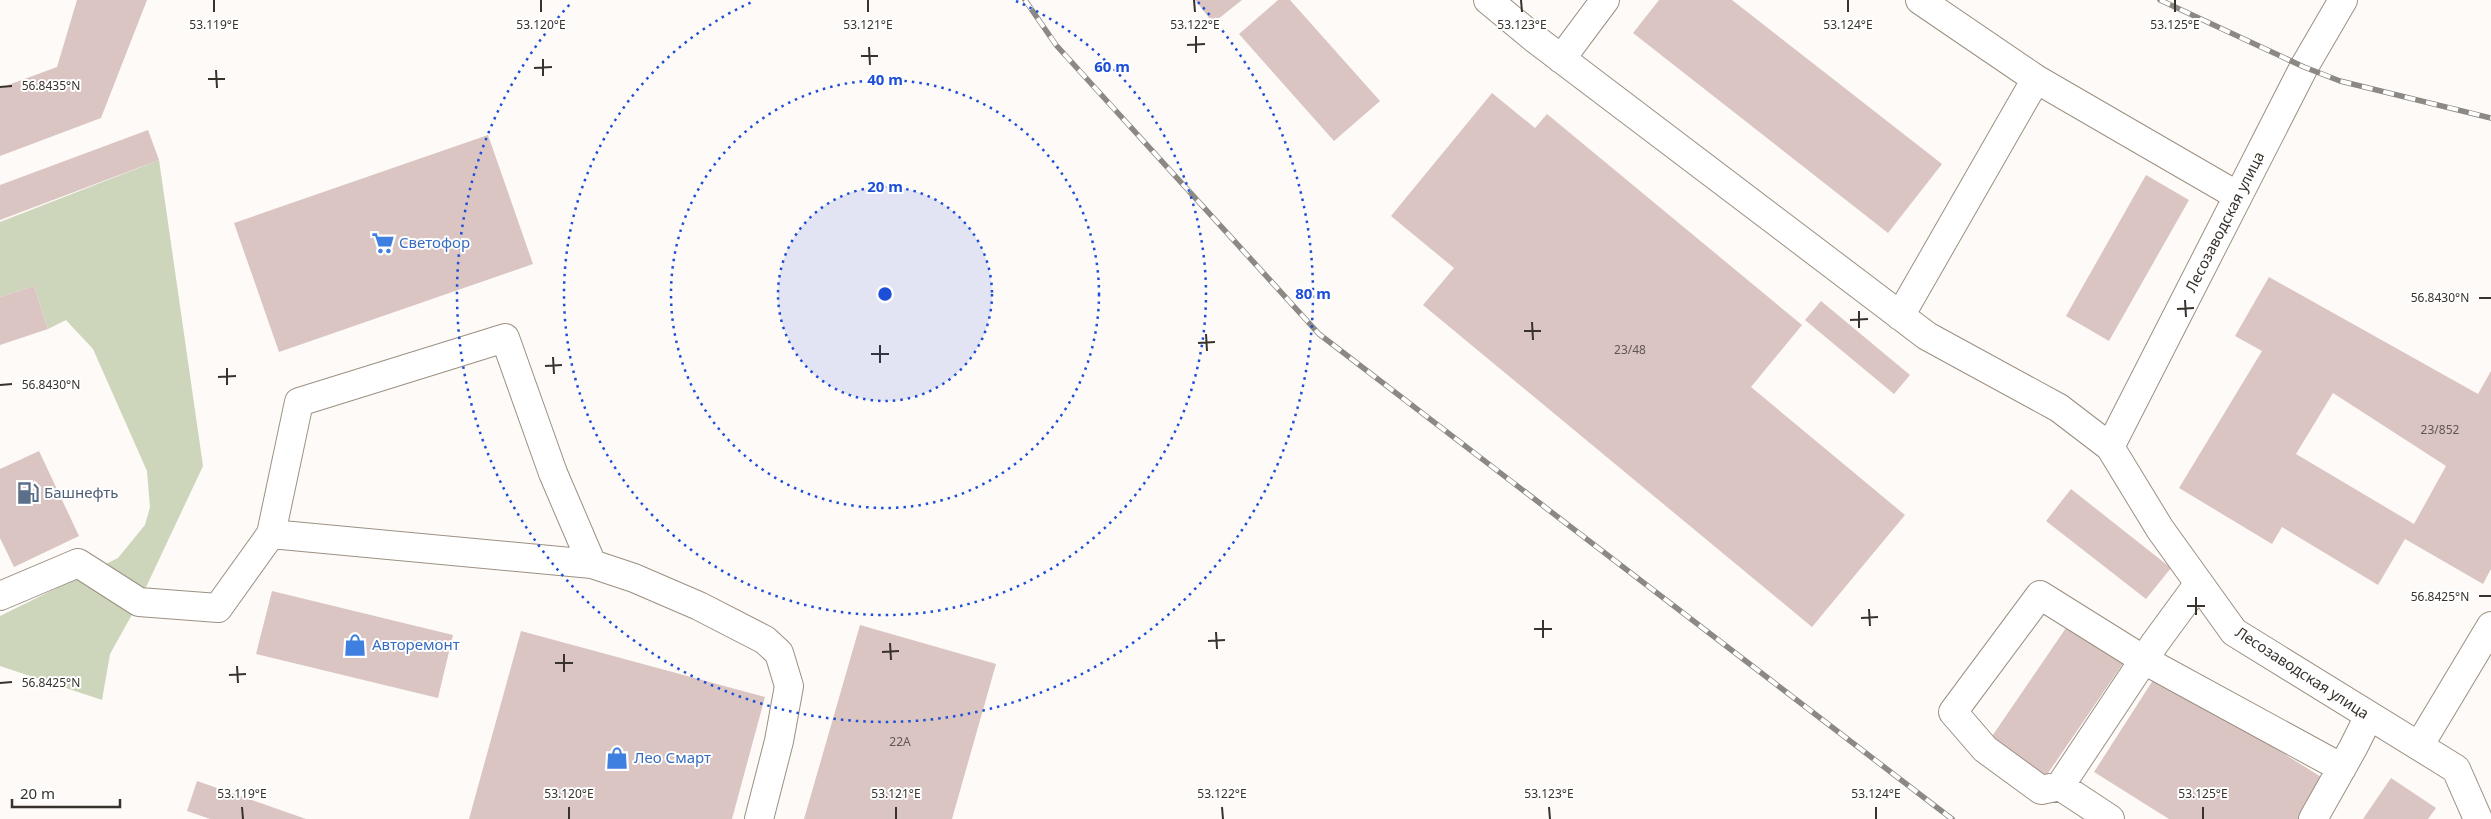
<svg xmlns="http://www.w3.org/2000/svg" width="2491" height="819" viewBox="0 0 2491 819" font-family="'Noto Sans',sans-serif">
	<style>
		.green { fill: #cdd5ba }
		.building { fill: #dbc5c3; fill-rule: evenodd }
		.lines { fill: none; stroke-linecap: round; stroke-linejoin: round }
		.minor-casing { stroke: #9c9082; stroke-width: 30 }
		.minor { stroke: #fff; stroke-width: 28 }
		.rail-casing { stroke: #8c8883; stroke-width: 5.5 }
		.rail { stroke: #fff; stroke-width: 4; stroke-dasharray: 11; stroke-linecap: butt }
		.ticks { fill: none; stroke: #37322c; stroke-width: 2 }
		.ring { fill: none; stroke: #1d4ed8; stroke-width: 2.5; stroke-dasharray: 2.5 5 }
		.labels { text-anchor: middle; stroke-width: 4; stroke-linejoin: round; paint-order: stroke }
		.number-label { font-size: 12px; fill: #605752 }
		.street-label { font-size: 15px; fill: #37322c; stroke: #fff }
		.shop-label { font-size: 15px; fill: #366cbe; stroke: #fff; text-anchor: start }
		.service-label { font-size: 15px; fill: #4e5e75; stroke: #fff; text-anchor: start }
		.ticks-label { font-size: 12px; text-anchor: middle; fill: #37322c; stroke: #fff; stroke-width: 4; stroke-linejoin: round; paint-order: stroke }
		.centre { fill: #1d4ed8; stroke: #fff; stroke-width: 2.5 }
		.ring-label { font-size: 15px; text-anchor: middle; font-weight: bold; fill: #1d4ed8; stroke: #fff; stroke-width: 4; stroke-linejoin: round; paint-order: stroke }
	</style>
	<rect width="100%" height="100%" fill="#fdfaf7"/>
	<path class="green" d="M159 160 203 466 139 602 110 654 102 700 0 666V616L118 558 145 525 150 507 147 471 93 349 66 320 48 329 34 286 0 297V222Z"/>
	<path class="building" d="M77 0H147L101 118 0 156V88L57 67Z
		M1195 0H1242L1213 23Z
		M1278 0H1290L1380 101 1334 141 1239 34Z
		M1659 0H1732L1942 164 1888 233 1633 33Z
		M1492 93 1535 128 1547 114 1802 325 1751 387 1905 515 1812 627 1423 305 1454 268 1391 216Z
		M148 130 159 160 0 220V185Z
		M488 135 533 264 279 352 234 223Z
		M2146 175 2189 200 2109 341 2066 316Z
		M2269 277 2478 394 2491 371V569L2483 584 2405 539 2378 585 2282 527 2272 544 2179 488 2262 351 2235 336ZM2333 393 2446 466 2414 524 2296 454Z
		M34 286 48 329 0 345V297Z
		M1821 301 1910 375 1894 394 1805 320Z
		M39 451 79 536 14 567 0 538V469Z
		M2071 489 2171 568 2146 599 2046 521Z
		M272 591 453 635 438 698 256 654Z
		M860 625 996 664 952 819H804Z
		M2068 625 2124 662 2042 782 1986 745Z
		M521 631 765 697 732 819H469Z
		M2157 674 2326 780 2301 819H2169L2094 772Z
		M2391 778 2436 808 2428 819H2363Z
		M197 781 306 819H210L187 811Z"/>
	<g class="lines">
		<defs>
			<path id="minor" d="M1488 0 1534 38 1927 336 2059 408 2110 447
				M2343 0 2304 67 2110 447 2160 529 2234 632 2456 769 2478 819
				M1561 59 1605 0
				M2036 79 2238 196
				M1900 316 2036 79 1920 0
				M271 534 592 564
				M0 596 78 563 139 602 218 608 271 534 299 402 505 338 553 473 592 564 634 578 699 606 765 640 779 653 789 686 779 741 759 819
				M2419 746 2491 626
				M2060 786 2041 790 1985 749 1953 712 2040 595 2144 660 2342 768
				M2110 819 2060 786 2155 643 2199 583
				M2313 819 2353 748 2369 716"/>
		</defs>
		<use href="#minor" class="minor-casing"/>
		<use href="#minor" class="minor"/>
		<defs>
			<path id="rail" d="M1025 0 1056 45 1319 334 1952 819
				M2160 0 2304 67 2340 81 2491 118"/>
		</defs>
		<use href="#rail" class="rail-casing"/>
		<use href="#rail" class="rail"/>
	</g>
	<path class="ticks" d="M214 0V12M541 0V12M868 0V12M1194 0 1195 12M1521 0 1522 12M1848 0V12M2175 0V12M1196 36V53M1187 45 1205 44M869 47 870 65M861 56H878M543 59V76M534 68 552 67M216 70 217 88M208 79H225M0 87 12 86M2479 298H2491M2185 300 2186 317M2177 309 2194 308M1859 311V328M1850 320 1868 319M1532 322 1533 340M1524 331H1541M1206 334 1207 351M1198 343 1215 342M880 345V363M871 354H889M553 357 554 374M545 366 562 365M227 368V385M218 377 236 376M0 385 12 384M2479 596H2491M2196 597V615M2187 606H2205M1869 609 1870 626M1861 618 1878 617M1543 620V638M1534 629H1552M1216 632 1217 649M1208 641 1225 640M890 643 891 660M882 652 899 651M564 654V672M555 663H573M237 666 238 683M229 675 246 674M0 683 12 682M242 807 243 819M569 807V819M896 807V819M1222 807 1223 819M1549 807 1550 819M1876 807V819M2203 807V819"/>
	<circle cx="885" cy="294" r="107" fill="#1d4ed8" fill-opacity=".12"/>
	<g class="ring">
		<circle cx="885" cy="294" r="107"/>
		<circle cx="885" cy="294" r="214"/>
		<path d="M1016 1A321 321 0 1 1 754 1"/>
		<path d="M1198 2A428 428 0 1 1 572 2"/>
	</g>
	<defs>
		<symbol id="supermarket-bare" viewBox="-9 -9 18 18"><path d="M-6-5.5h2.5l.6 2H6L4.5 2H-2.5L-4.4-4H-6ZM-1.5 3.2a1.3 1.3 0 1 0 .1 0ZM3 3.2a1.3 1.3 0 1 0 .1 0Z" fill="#3f7fe0" stroke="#fff" stroke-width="2.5" paint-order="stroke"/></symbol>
		<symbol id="fuel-bare" viewBox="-9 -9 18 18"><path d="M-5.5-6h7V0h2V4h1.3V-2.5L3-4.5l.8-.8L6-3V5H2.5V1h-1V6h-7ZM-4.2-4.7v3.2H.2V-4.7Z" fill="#5c6f8a" stroke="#fff" stroke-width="2.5" paint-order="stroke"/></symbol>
		<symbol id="shop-bare" viewBox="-9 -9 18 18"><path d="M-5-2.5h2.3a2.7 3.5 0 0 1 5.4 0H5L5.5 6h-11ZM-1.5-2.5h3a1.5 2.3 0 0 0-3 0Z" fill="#3f7fe0" stroke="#fff" stroke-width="2.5" paint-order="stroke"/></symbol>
	</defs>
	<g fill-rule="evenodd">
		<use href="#supermarket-bare" x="367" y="227" width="32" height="32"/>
		<use href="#fuel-bare" x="12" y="477" width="32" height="32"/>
		<use href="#shop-bare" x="339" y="629" width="32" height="32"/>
		<use href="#shop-bare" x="601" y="742" width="32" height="32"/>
	</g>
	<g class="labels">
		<g class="number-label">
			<text x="1630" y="354">23/48</text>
			<text x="2440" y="434">23/852</text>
			<text x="900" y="746">22А</text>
		</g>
		<g class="street-label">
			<text transform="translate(2225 222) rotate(-63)" y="5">Лесозаводская улица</text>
			<text transform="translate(2302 673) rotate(33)" y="5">Лесозаводская улица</text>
		</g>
		<g class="shop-label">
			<text x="399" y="248">Светофор</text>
			<text x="372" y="650">Авторемонт</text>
			<text x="634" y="763">Лео Смарт</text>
		</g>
		<g class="service-label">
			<text x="44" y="498">Башнефть</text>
		</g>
	</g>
	<g class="ticks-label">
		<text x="214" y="29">53.119°E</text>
		<text x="541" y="29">53.120°E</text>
		<text x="868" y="29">53.121°E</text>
		<text x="1195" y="29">53.122°E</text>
		<text x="1522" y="29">53.123°E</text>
		<text x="1848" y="29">53.124°E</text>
		<text x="2175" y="29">53.125°E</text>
		<text x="51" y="90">56.8435°N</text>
		<text x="2440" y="302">56.8430°N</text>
		<text x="51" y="389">56.8430°N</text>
		<text x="2440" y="601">56.8425°N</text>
		<text x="51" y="687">56.8425°N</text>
		<text x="242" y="798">53.119°E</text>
		<text x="569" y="798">53.120°E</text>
		<text x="896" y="798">53.121°E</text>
		<text x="1222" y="798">53.122°E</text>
		<text x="1549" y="798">53.123°E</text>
		<text x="1876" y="798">53.124°E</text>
		<text x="2203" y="798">53.125°E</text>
	</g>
	<circle cx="885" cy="294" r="8" class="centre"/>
	<g class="ring-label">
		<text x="1112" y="72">60 m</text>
		<text x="885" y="85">40 m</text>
		<text x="885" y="192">20 m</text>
		<text x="1313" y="299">80 m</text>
	</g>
	<path d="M12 799v8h108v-8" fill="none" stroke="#37322c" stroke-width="2.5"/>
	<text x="20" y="799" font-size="15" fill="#37322c" stroke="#ffffff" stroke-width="4" paint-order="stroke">20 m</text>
</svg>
